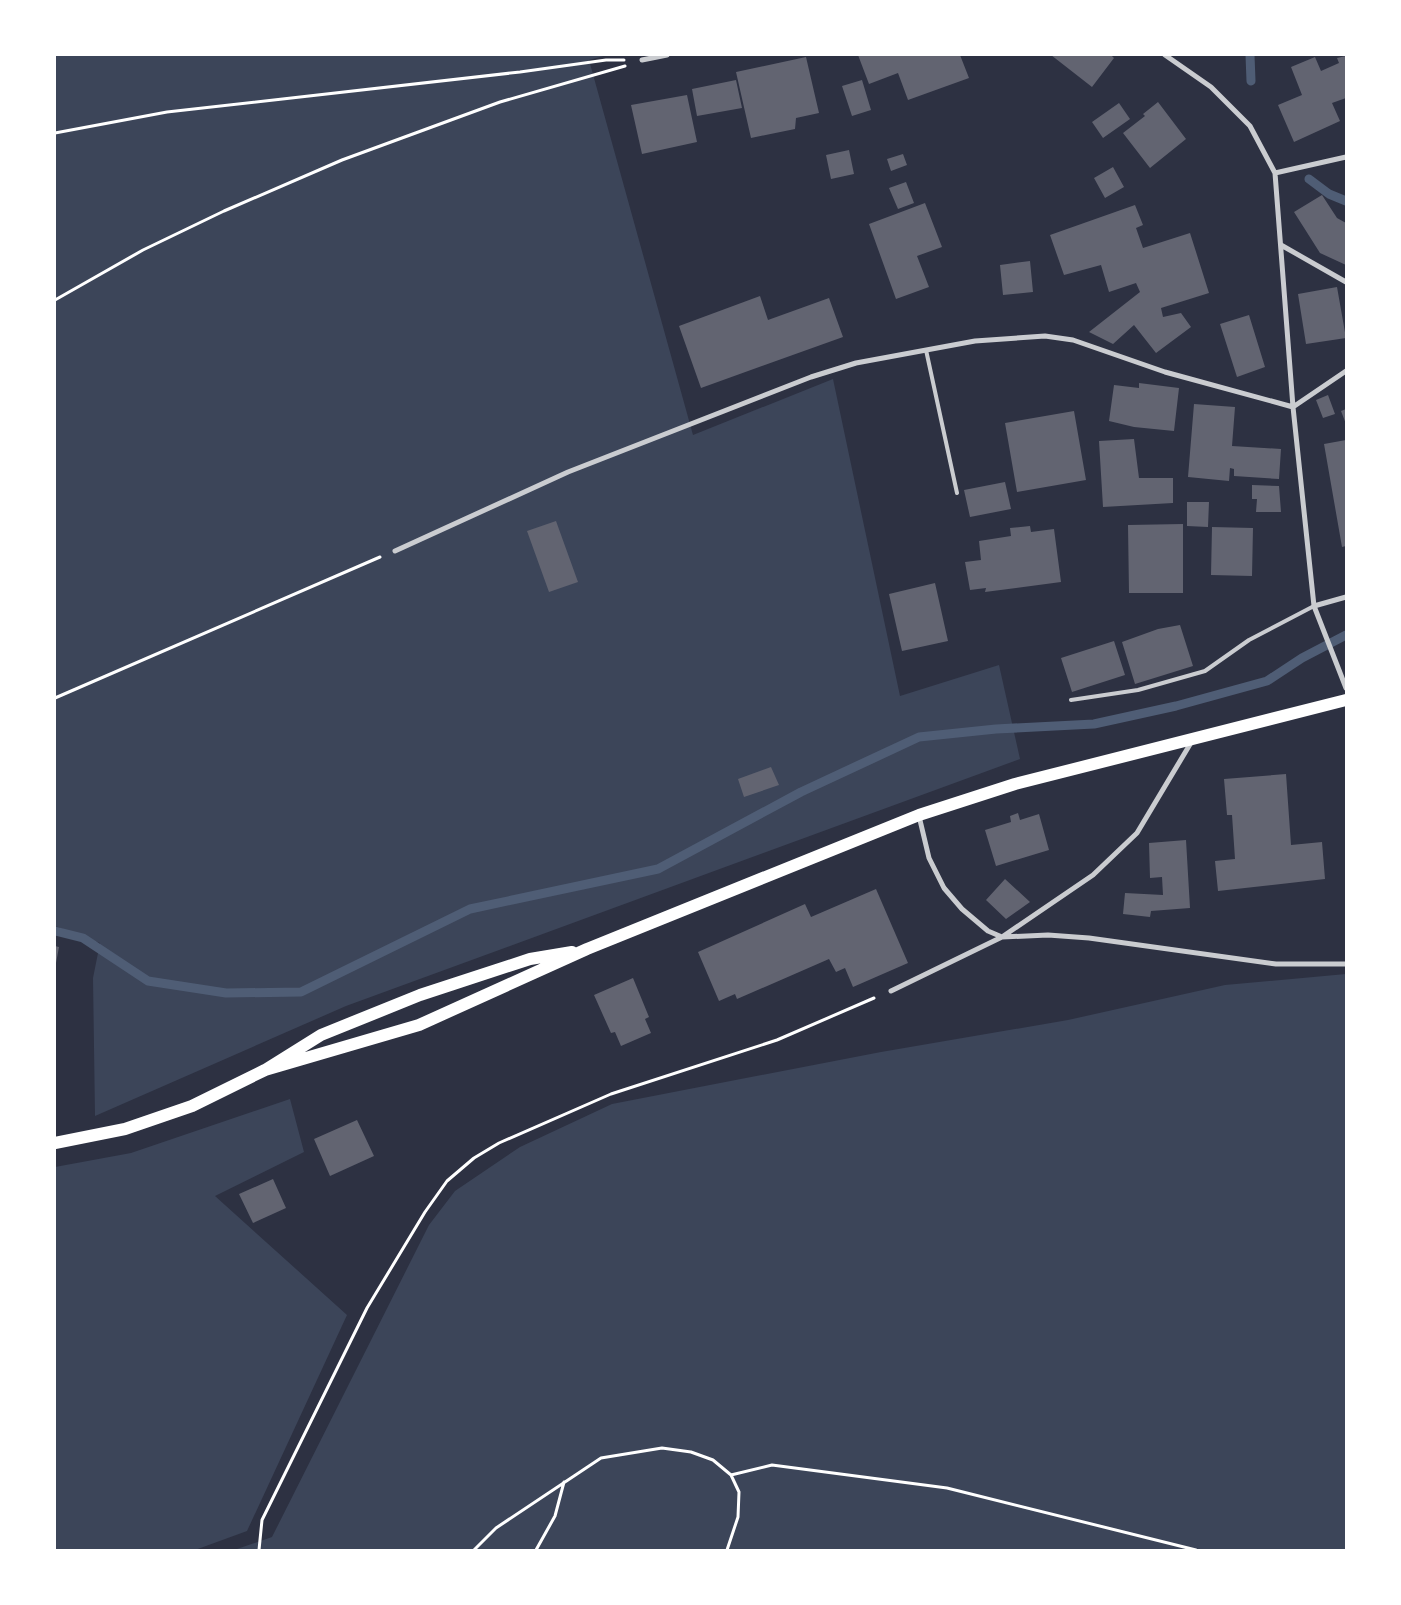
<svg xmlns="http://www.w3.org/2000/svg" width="1401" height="1605" viewBox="0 0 1401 1605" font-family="'PT Sans Narrow',sans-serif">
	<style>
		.green { fill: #3c4559 }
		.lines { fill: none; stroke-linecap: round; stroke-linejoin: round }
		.stream { stroke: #4f5d75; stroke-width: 9 }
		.building { fill: #626471 }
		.path { stroke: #fff; stroke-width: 3 }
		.service { stroke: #caccd0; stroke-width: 4 }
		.minor { stroke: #caccd0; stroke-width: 5 }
		.primary { stroke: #fff; stroke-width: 12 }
	</style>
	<rect width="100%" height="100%" fill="#2d3142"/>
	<path class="green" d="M55 55H607L589 60 693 435 833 379 900 696 999 665 1020 759 346 1006 95 1116 93 978 100 943 55 926Z
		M1346 974V1550H234L272 1537 429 1225 455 1191 520 1147 612 1104 881 1052 1068 1020 1225 985Z
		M290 1099 304 1152 215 1196 347 1315 247 1531 195 1550H55V1167L131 1153Z"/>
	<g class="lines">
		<path class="stream" d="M1250 55 1251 81
			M1309 179 1329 194 1346 201
			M55 931 83 938 148 981 226 993 301 992 470 909 658 869 801 792 919 737 996 729 1094 724 1176 706 1267 681 1302 658 1346 635"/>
	</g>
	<path class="building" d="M858 55H960L969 78 908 100 898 73 869 84Z
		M1051 55H1111L1114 58 1092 87Z
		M1346 56V98L1332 103 1340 121 1294 142 1278 105 1302 95 1291 67 1315 57 1321 71 1339 63 1337 58Z
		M806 57 819 113 796 118 795 129 751 138 736 72Z
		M736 80 742 108 697 116 692 89Z
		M862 80 871 110 852 116 842 86Z
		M687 95 697 142 642 154 631 105Z
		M1158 102 1186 139 1150 168 1123 133 1145 116 1143 114Z
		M1119 103 1130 119 1103 138 1092 122Z
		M849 150 854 174 831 179 826 155Z
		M903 154 907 165 891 171 887 159Z
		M1113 167 1124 187 1105 198 1094 178Z
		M906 182 914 203 898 209 889 188Z
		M1322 195 1337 218 1346 223V265L1320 253 1294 212Z
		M925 203 942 247 917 256 929 287 896 299 869 224Z
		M1135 205 1143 225 1136 228 1143 248 1190 233 1209 293 1161 308 1163 317 1181 313 1191 327 1156 353 1134 325 1113 344 1089 332 1140 292 1136 283 1109 292 1101 265 1064 275 1050 235Z
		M1030 261 1033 292 1003 295 1000 265Z
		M1337 287 1346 338 1306 344 1298 294Z
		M760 296 768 320 829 298 843 337 701 388 679 326Z
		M1249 315 1265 367 1237 377 1220 324Z
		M1139 383 1179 388 1174 431 1134 427 1109 421 1114 385 1139 388Z
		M1328 395 1335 414 1323 418 1316 400Z
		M1194 404 1235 407 1232 446 1281 449 1279 479 1234 476V469L1230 468 1229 481 1188 477Z
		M1346 409V424L1341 411Z
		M1074 411 1086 480 1017 492 1005 423Z
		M1134 439 1139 478H1173V503L1103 507 1099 441Z
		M1346 440V546L1342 547 1324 444Z
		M1005 482 1011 509 970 517 964 490Z
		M1252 485 1279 486 1281 512H1256L1257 499H1252Z
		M1187 502H1209L1208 527 1187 526Z
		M556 521 578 582 549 592 527 531Z
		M1183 524V593H1129L1128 525Z
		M1030 526 1031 532 1054 529 1061 582 985 592 986 588 970 590 965 562 981 560 979 541 1011 536 1010 528Z
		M1212 527 1253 528 1252 576 1211 575Z
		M935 583 948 641 902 651 889 594Z
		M1180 625 1193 666 1135 684 1122 642 1158 629Z
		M1114 641 1125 675 1072 692 1061 658Z
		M771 767 779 785 744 797 738 779Z
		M1286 774 1291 845 1322 842 1325 879 1218 891 1215 861 1235 859 1232 815H1227L1224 779Z
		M1018 813 1020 820 1039 814 1049 850 996 866 985 830 1011 822 1010 816Z
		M1186 840 1190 908 1151 911 1150 917 1123 914 1125 893 1163 895 1162 877 1150 878 1149 843Z
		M1005 879 1030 902 1006 919 986 900Z
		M876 889 908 963 853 987 845 968 836 972 829 959 737 999 735 994 719 1001 698 952 805 904 811 917Z
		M55 946 59 947 56 963 55 962Z
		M633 978 649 1017 645 1019 651 1033 621 1046 615 1032 611 1033 594 995Z
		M357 1120 374 1156 330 1176 314 1139Z
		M273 1179 286 1208 253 1223 239 1194Z"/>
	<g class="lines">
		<path class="path" d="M55 133 167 112 520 72 606 60H624
			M55 300 143 250 224 211 342 160 500 102 625 66
			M55 698 380 557
			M731 1475 772 1465 947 1488 1196 1550
			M259 1550 262 1520 367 1308 425 1212 447 1181 474 1158 499 1143 611 1094 777 1040 874 998
			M474 1550 496 1528 601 1458 662 1448 691 1452 713 1460 731 1475 739 1492 738 1517 727 1550
			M536 1550 555 1516 564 1482"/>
		<path class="service" d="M926 350 957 493
			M1071 700 1138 690 1205 671 1249 640 1314 606"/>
		<path class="minor" d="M1165 55 1211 87 1250 126 1275 173 1293 407 1314 606 1346 688
			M642 60 667 55
			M1275 173 1346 157
			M1281 245 1346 282
			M1293 407 1346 371
			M395 551 568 472 811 377 856 363 975 341 1045 336 1073 340 1165 372 1293 407
			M1314 606 1346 597
			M919 816 929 858 944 888 962 909 988 931 1002 937 1048 935 1089 938 1276 964H1346
			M891 991 1002 937 1093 875 1137 833 1192 741"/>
		<path class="primary" d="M265 1070 419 1025 587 949 919 815 1015 784 1346 700
			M55 1143 125 1129 192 1106 265 1070 321 1035 420 995 530 959 572 952"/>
	</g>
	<rect width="1401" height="1605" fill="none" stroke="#ffffff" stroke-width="112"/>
</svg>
